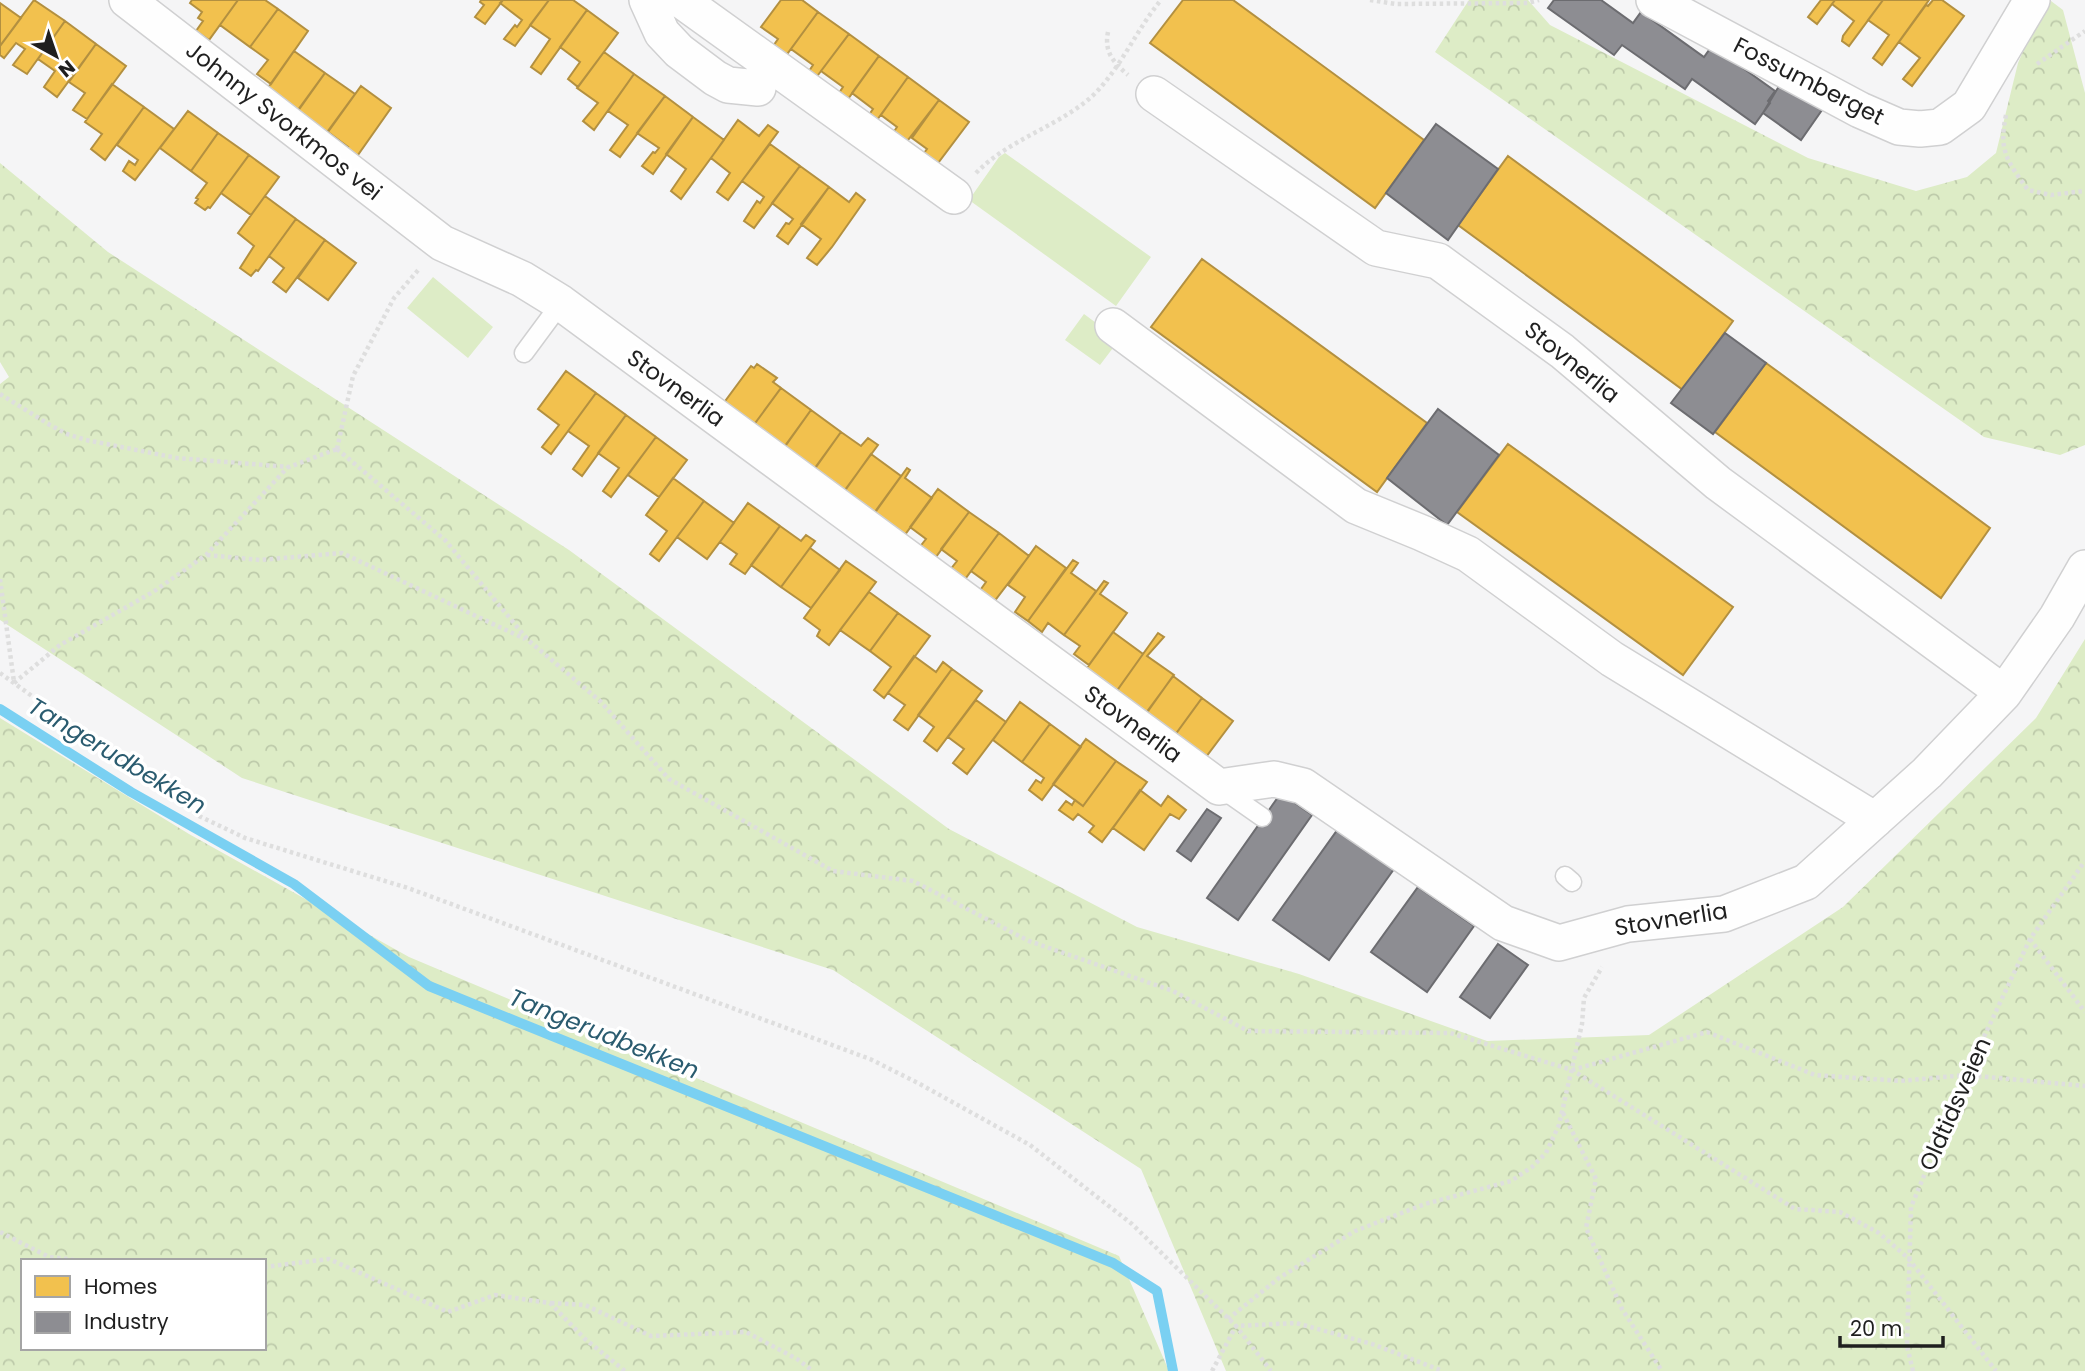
<svg xmlns="http://www.w3.org/2000/svg" width="2085" height="1371" viewBox="0 0 2085 1371" font-family="Poppins,sans-serif">
	<style>
		.forest { fill: url(#forest-crowns); fill-rule: evenodd }
		.park { fill: #ddecc6 }
		.homes { fill: #f2c14e; stroke: #b39040; stroke-width: 2 }
		.industry { fill: #8d8d92; stroke: #6c6c70; stroke-width: 2 }
		.lines { fill: none; stroke-linecap: round; stroke-linejoin: round }
		.stream { stroke: #7ad0f2; stroke-width: 10 }
		.lane-casing { stroke: #d0d0d1; stroke-width: 21 }
		.street-casing { stroke: #d0d0d1; stroke-width: 38 }
		.path { stroke: #dedede; stroke-width: 4.5; stroke-dasharray: 3.5 3.5; stroke-linecap: butt }
		.lane { stroke: #fefefe; stroke-width: 18 }
		.street { stroke: #fefefe; stroke-width: 35 }
		.labels { text-anchor: middle; stroke-width: 7; stroke-linejoin: round; paint-order: stroke }
		.street-label { font-size: 23px; fill: #1f1f1f; stroke: #fff }
		.water-label { font-size: 24px; font-style: italic; fill: #2a5b6f; stroke: #fff }
	</style>
	<defs>
		<pattern id="forest-crowns" width="20" height="18" patternUnits="userSpaceOnUse" patternTransform="scale(1.75)"><rect width="20" height="18" fill="#ddecc6"/><path d="M2 6a3 3 0 1 1 6 0M12 15a3 3 0 1 1 6 0" fill="none" stroke="#bdcaaa"/></pattern>
	</defs>
	<rect width="100%" height="100%" fill="#f5f5f6"/>
	<path class="forest" d="M1469 0H1528L1550 25 1808 158 1916 191 1967 177 1996 153 2018 63 2035 23 2051 1 2063 10 2085 93V445L2060 455 1984 437 1435 52Z
		M0 163 108 252 569 550 949 829 1137 927 1299 974 1487 1041 1649 1035 1843 907 2036 718 2085 639V1371H1226L1141 1169 833 970 242 778 0 620V384L9 377 0 362Z
		M0 718 189 834 409 957 1119 1256 1169 1371H0ZM23 1261H264V1348H23Z"/>
	<path class="park" d="M1005 153 1151 257 1116 306 969 200 999 157Z
		M433 277 493 327 468 358 407 308Z
		M1084 314 1119 340 1100 365 1065 340Z"/>
	<path class="homes" d="M34 0 65 21 27 74 13 65 25 49 16 43 4 58 0 55V46Z
		M192 0H238L209 40 196 31 203 21 198 18 202 12 190 3Z
		M238 0H265L278 9 250 47 220 25Z
		M481 0H503L485 24 475 17 484 5 480 2Z
		M503 0H549L515 46 504 39 515 25 517 27 522 20 500 3Z
		M549 0H573L587 10 541 74 531 67 550 39 530 25Z
		M781 0H802L818 12 782 61 769 52 778 39 761 27Z
		M1183 0H1233L1424 140 1375 208 1150 43Z
		M1821 0H1835L1817 24 1808 17Z
		M1835 0H1883L1849 46 1842 41 1843 36 1854 21 1832 4Z
		M1883 0H1929L1882 65 1873 58 1889 35 1868 20Z
		M1933 0H1942L1964 16 1912 86 1903 79 1920 58 1899 42 1926 5 1928 6Z
		M0 3 21 18 0 46Z
		M278 9 308 31 271 84 257 74 268 60 250 47Z
		M587 10 618 33 578 87 568 79 580 62 560 47Z
		M818 12 849 34 812 83 799 74 804 67 809 71 813 65 791 49Z
		M65 21 96 44 57 97 44 87 55 71 38 59Z
		M849 34 879 56 843 106 839 93 843 87 821 71Z
		M96 44 126 66 87 119 73 110 85 93 69 82Z
		M294 51 325 73 293 118 267 89Z
		M604 52 634 74 594 130 583 121 598 103 577 88Z
		M879 56 908 77 872 127 869 115 873 109 852 93Z
		M325 73 355 94 322 139 298 110Z
		M634 74 665 96 620 157 610 150 628 125 608 111Z
		M908 77 939 100 901 149 889 139 897 127 881 115Z
		M112 84 144 107 105 160 91 149 102 134 85 122Z
		M361 86 391 108 353 162 343 154 348 147 328 132Z
		M665 96 693 117 653 174 642 166 653 152 655 153 659 148 637 133Z
		M939 100 969 122 932 171 918 161 927 149 912 138Z
		M144 107 174 129 135 180 123 171 129 161 135 165 138 160 117 145Z
		M188 111 218 133 191 171 160 148Z
		M693 117 724 140 681 199 671 191 686 169 666 154Z
		M738 120 759 136 768 125 778 132 728 200 717 192 730 173 711 158Z
		M218 133 249 155 210 208 208 207 205 210 195 203 198 199 196 198 207 183 191 171Z
		M770 144 800 166 754 228 744 221 757 201 760 203 764 197 742 181Z
		M249 155 279 177 251 215 221 193Z
		M1508 156 1733 321 1683 390 1458 225Z
		M800 166 829 187 788 244 777 236 786 223 789 224 793 219 772 203Z
		M829 187 849 202 856 193 865 200 832 247 817 265 807 258 821 239 801 224Z
		M265 196 296 219 258 271 256 270 251 276 240 268 254 246 238 233Z
		M296 219 325 240 286 292 273 282 284 268 269 256Z
		M325 240 356 263 328 300 298 278Z
		M1202 259 1427 423 1377 492 1151 327Z
		M1766 363 1990 528 1941 598 1715 432Z
		M757 364 777 378 773 382 781 388 748 433 723 404 751 366 754 368Z
		M566 371 596 393 551 454 542 447 559 425 538 409Z
		M781 388 811 410 779 454 753 426Z
		M596 393 626 415 582 476 573 469 589 446 568 431Z
		M811 410 841 432 809 476 784 448Z
		M626 415 656 437 611 497 603 491 619 468 598 453Z
		M841 432 861 446 868 438 878 445 839 498 814 470Z
		M656 437 687 460 659 497 628 475Z
		M1508 444 1733 607 1683 675 1457 512Z
		M871 454 901 476 869 520 844 492Z
		M907 468 910 470 905 478 932 498 904 536 874 514Z
		M673 478 704 501 659 561 650 554 667 531 646 515Z
		M938 489 969 512 930 565 915 553 926 539 910 527Z
		M704 501 734 523 707 559 677 537Z
		M748 503 780 526 745 574 730 564 737 554 720 542Z
		M969 512 999 533 960 586 946 575 957 561 941 549Z
		M780 526 801 541 806 535 815 541 781 587 751 565Z
		M999 533 1029 556 990 607 976 596 986 582 971 571Z
		M1036 546 1066 568 1028 621 1015 612 1025 597 1008 585Z
		M810 548 840 570 811 608 781 587Z
		M1073 560 1078 563 1071 573 1096 591 1064 635 1048 623 1042 632 1028 621Z
		M846 561 876 582 829 645 817 636 820 630 804 618Z
		M1104 581 1108 583 1100 594 1127 613 1089 665 1074 654 1080 646 1064 635Z
		M869 592 898 613 870 651 840 630Z
		M898 613 930 636 884 698 874 690 891 667 870 651Z
		M1113 632 1143 654 1116 692 1086 669Z
		M1158 633 1164 637 1147 656 1174 675 1140 721 1116 692Z
		M914 656 936 672 943 662 952 669 908 730 894 720 905 705 888 693Z
		M952 669 982 691 937 751 924 741 934 727 918 715Z
		M1173 676 1202 698 1170 742 1146 714Z
		M1202 698 1233 721 1200 765 1175 735Z
		M976 700 1006 722 967 774 953 763 964 749 948 737Z
		M1020 702 1050 724 1022 762 993 740Z
		M1050 724 1081 747 1042 800 1029 790 1036 780 1041 783 1044 778 1022 762Z
		M1086 739 1116 761 1083 806 1053 784Z
		M1116 761 1147 782 1102 842 1089 832 1094 826 1078 814 1073 820 1059 810 1066 801 1072 805 1075 800 1083 806Z
		M1140 790 1161 806 1168 796 1186 810 1179 819 1170 814 1144 850 1113 828Z"/>
	<path class="industry" d="M1554 0H1601L1633 23 1641 12 1704 57 1712 46 1775 91 1768 101 1770 103 1755 124 1692 79 1685 89 1622 45 1614 55 1548 8Z
		M1782 81 1822 110 1801 140 1763 113Z
		M1436 124 1498 169 1448 240 1386 193Z
		M1725 333 1766 363 1713 434 1671 403Z
		M1438 409 1499 455 1447 525 1387 478Z
		M1281 793 1312 815 1238 920 1207 898Z
		M1207 809 1221 818 1191 861 1177 851Z
		M1338 829 1394 869 1329 960 1273 920Z
		M1418 887 1474 926 1427 992 1371 952Z
		M1498 944 1528 965 1490 1018 1460 997Z"/>
	<g class="lines">
		<path class="stream" d="M0 709 131 792 294 884 429 986 1113 1263 1157 1291 1173 1371"/>
		<defs>
			<path id="lane" d="M524 353 561 303
				M1222 789 1262 817
				M1565 876 1572 882"/>
			<path id="street" d="M127 0 442 243 522 279 561 303 1219 787 1274 779 1303 786 1503 923 1559 943 1628 924 1724 914 1806 882 1927 773 2004 693 2057 617 2085 568
				M647 0 662 33 679 51 715 78 728 85 758 88
				M681 0 954 196
				M1654 0 1860 110 1899 127 1920 129 1940 127 1969 106 2032 0
				M1154 94 1376 248 1438 261 1562 351 1718 483 2004 693
				M1113 326 1356 506 1422 533 1468 554 1612 659 1875 820"/>
		</defs>
		<use href="#lane" class="lane-casing"/>
		<use href="#street" class="street-casing"/>
		<path class="path" d="M1370 0 1396 4 1528 3 1539 0
			M1108 32C1104 52 1113 62 1128 75
			M2037 64 2085 31
			M2006 115C1998 151 2008 162 2028 190L2051 195 2084 191
			M976 173C1006 142 1050 129 1084 103 1116 79 1135 31 1161 0
			M0 394 50 425 67 434 86 440 177 458 289 467 337 449
			M337 449 445 540 528 640 600 701 669 779 833 871 913 881 1029 941 1173 991 1248 1031 1450 1033 1572 1070 1795 1209 1840 1212 1879 1233 1908 1258 1996 1371
			M337 449 353 376 394 298 420 268
			M207 555 260 560 342 553 525 639
			M0 579 14 682
			M0 673 197 815 245 838 408 888 870 1059 918 1083 1030 1145 1132 1224 1236 1326 1271 1371
			M14 683 60 645 153 592 206 555 288 467
			M2030 939 2085 1012
			M1572 1070 1707 1032 1815 1075 1900 1081 1966 1075 2085 1086
			M1563 1113 1596 1179 1586 1228 1622 1309 1662 1371
			M0 1232 49 1257 84 1261
			M264 1267 329 1259 448 1312 495 1295 550 1303 585 1339 625 1371
			M551 1303 585 1305 651 1336 746 1332 797 1359 813 1371
			M1228 1319 1279 1278 1355 1231 1425 1204 1511 1181 1532 1167 1546 1153 1559 1125 1582 1024 1584 998 1602 967
			M1212 1371 1236 1326 1296 1323 1372 1344 1443 1371
			M1913 1371 1907 1346 1911 1207 1966 1075 2030 939 2085 861"/>
		<use href="#lane" class="lane"/>
		<use href="#street" class="street"/>
	</g>
	<g class="labels">
		<g class="street-label">
			<text transform="translate(1809 81) rotate(27)" y="8">Fossumberget</text>
			<text transform="translate(284 121) rotate(38)" y="8">Johnny Svorkmos vei</text>
			<text transform="translate(1572 362) rotate(39)" y="8">Stovnerlia</text>
			<text transform="translate(676 388) rotate(36)" y="8">Stovnerlia</text>
			<text transform="translate(1133 724) rotate(36)" y="8">Stovnerlia</text>
			<text transform="translate(1671 919) rotate(-9)" y="8">Stovnerlia</text>
			<text transform="translate(1955 1104) rotate(-66)" y="8">Oldtidsveien</text>
		</g>
		<g class="water-label">
			<text transform="translate(117 756) rotate(31)" y="8">Tangerudbekken</text>
			<text transform="translate(604 1034) rotate(22)" y="8">Tangerudbekken</text>
		</g>
	</g>
	<rect x="21" y="1259" width="245" height="91" fill="#ffffff" stroke="#a5a5a5" stroke-width="2"/>
	<rect x="35" y="1276" width="35" height="21" fill="#f2c14e" stroke="#a5a5a5" stroke-width="2"/>
	<text x="84" y="1294" font-size="21" fill="#1f1f1f">Homes</text>
	<rect x="35" y="1312" width="35" height="21" fill="#8d8d92" stroke="#a5a5a5" stroke-width="2"/>
	<text x="84" y="1329" font-size="21" fill="#1f1f1f">Industry</text>
	<g transform="translate(56 56) rotate(140)" stroke="#ffffff" stroke-width="5" paint-order="stroke">
	<path d="M0-5L12 26L0 18L-12 26Z" fill="#1f1f1f"/>
	<text y="-10" font-size="19" font-weight="bold" text-anchor="middle" fill="#1f1f1f">N</text>
	</g>
	<path d="M1840 1336v10h103v-10" fill="none" stroke="#1f1f1f" stroke-width="3.5"/>
	<text x="1850" y="1336" font-size="21" fill="#1f1f1f" stroke="#ffffff" stroke-width="5" paint-order="stroke">20 m</text>
</svg>
